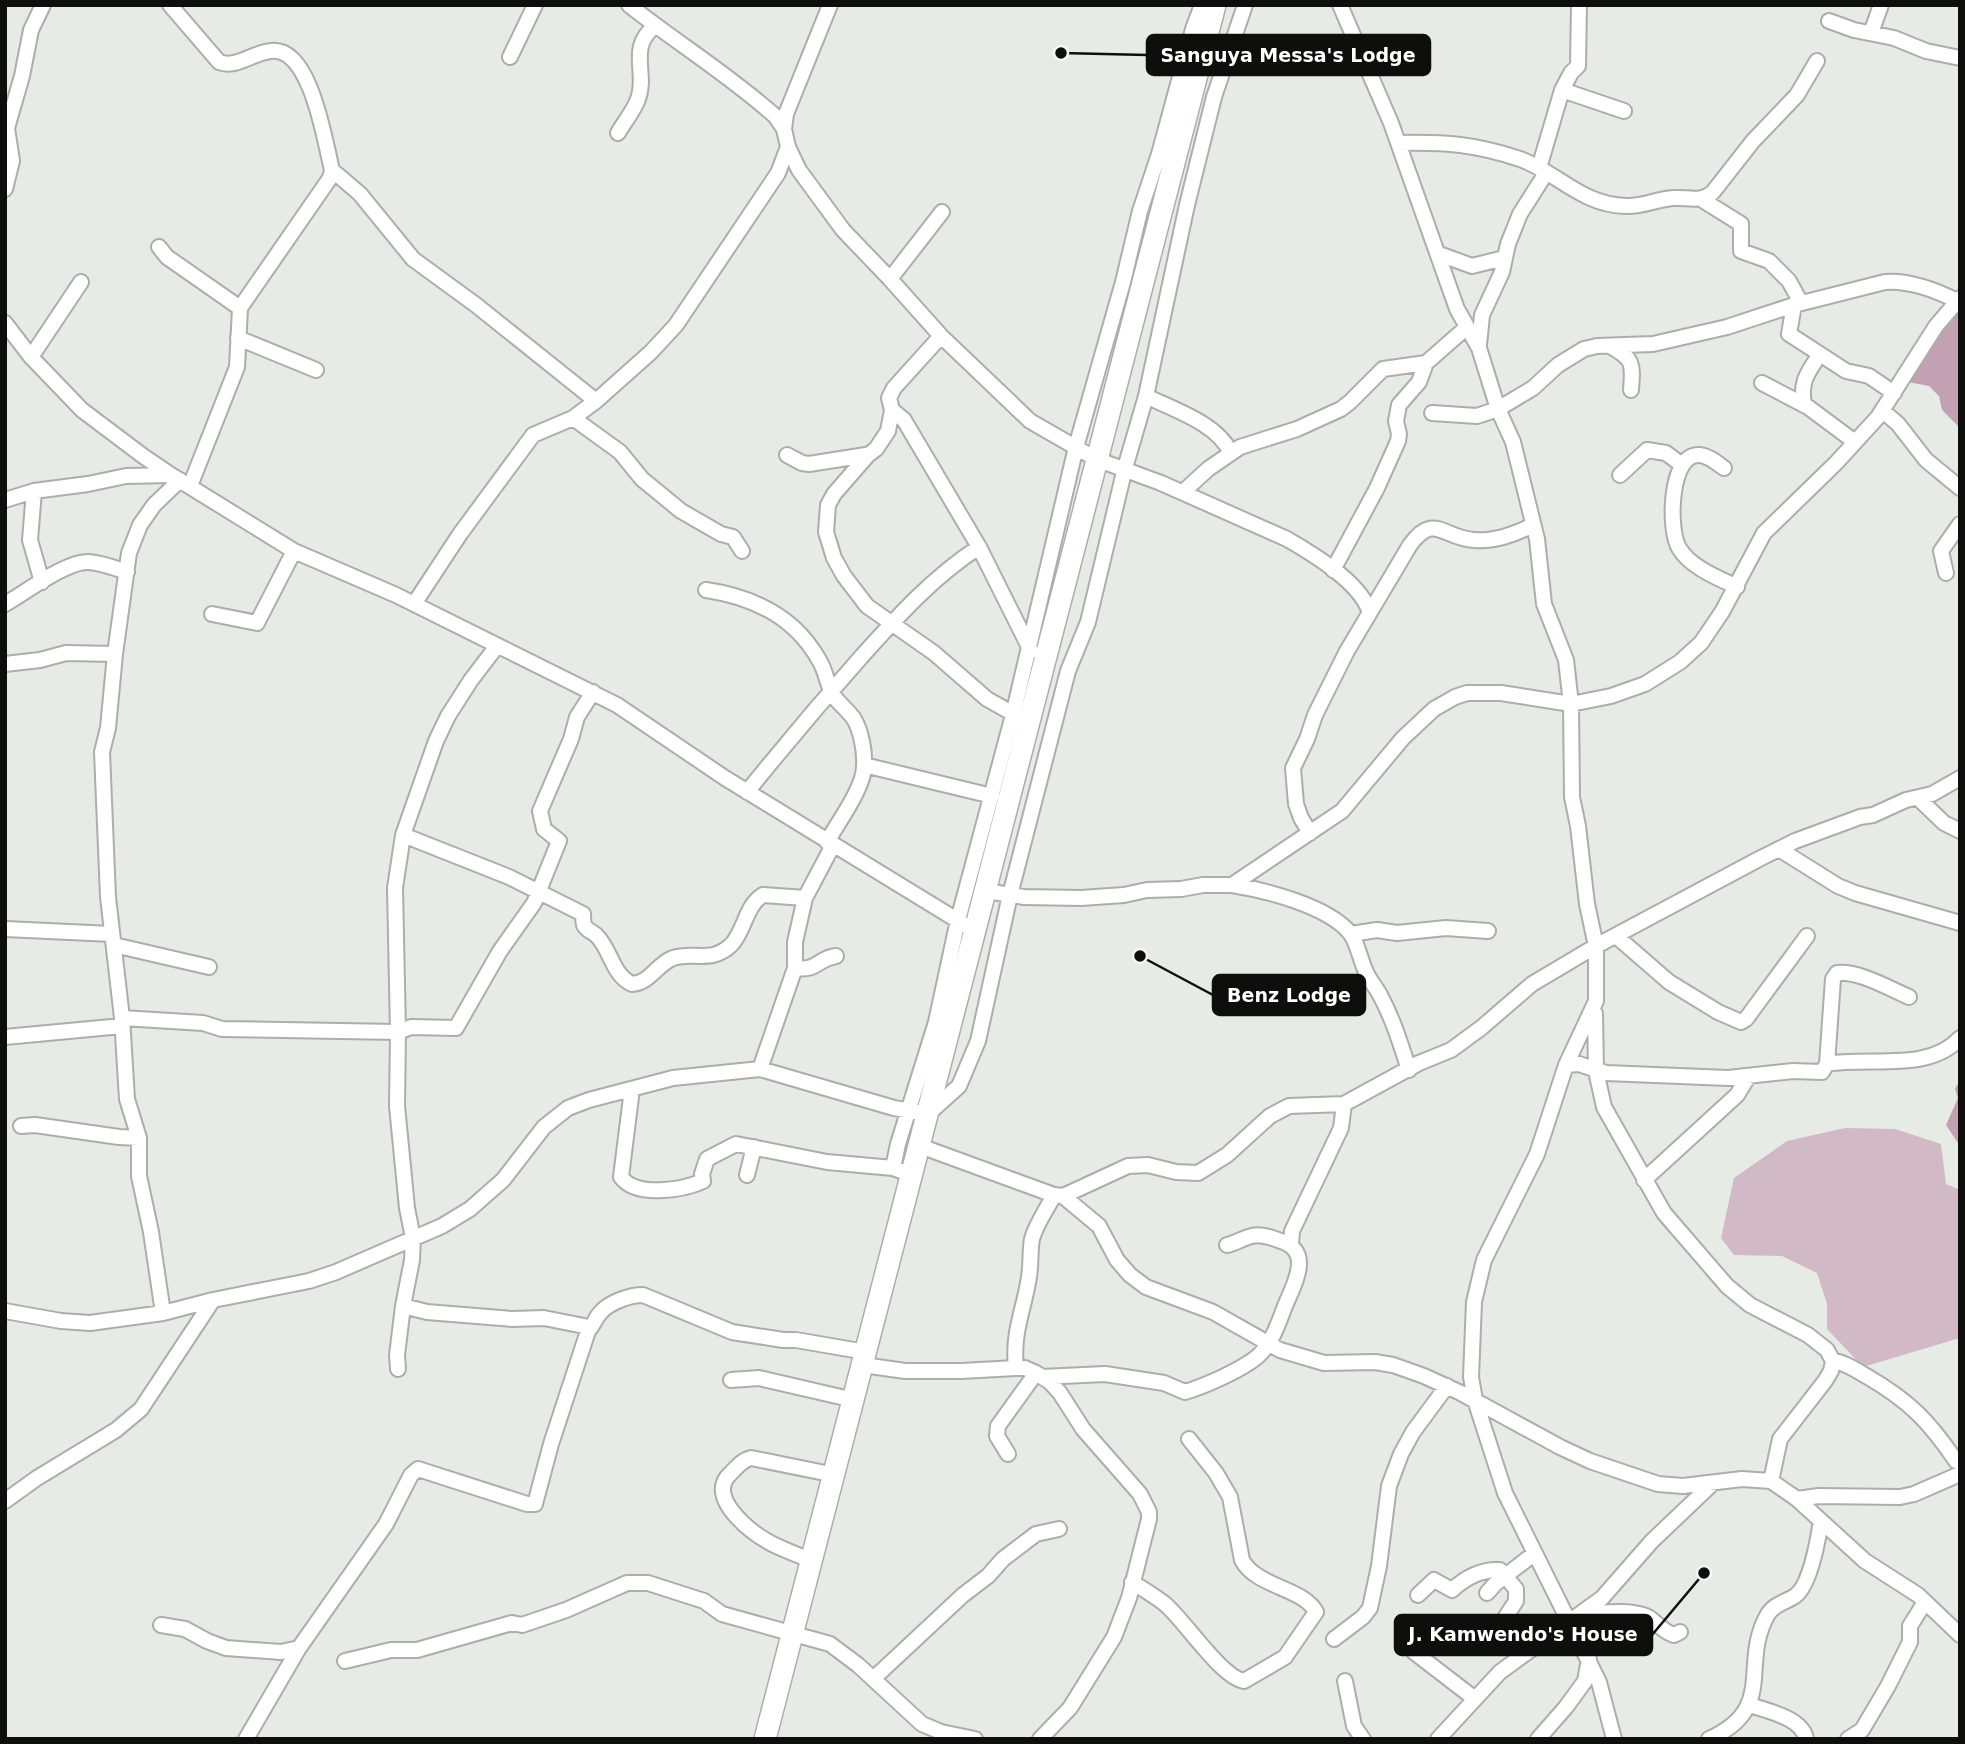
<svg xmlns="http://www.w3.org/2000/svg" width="1965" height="1744" viewBox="0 0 1965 1744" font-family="'DejaVu Sans',sans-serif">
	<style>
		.green { fill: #d2b9c6 }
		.forest { fill: #c4a0b3 }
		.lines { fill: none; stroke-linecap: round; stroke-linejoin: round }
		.minor-casing { stroke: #abaea9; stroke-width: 18 }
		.highway-casing { stroke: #abaea9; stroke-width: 24 }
		.minor { stroke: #fff; stroke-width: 14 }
		.highway { stroke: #fff; stroke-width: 21 }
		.leader { fill: none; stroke: #0e0f0d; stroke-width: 2.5 }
		.callout-dot { fill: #0e0f0d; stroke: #f5f8f2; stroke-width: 2.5 }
		.callout { fill: #0e0f0d; stroke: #0e0f0d; stroke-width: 2.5 }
		.callout-label { font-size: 19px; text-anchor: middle; font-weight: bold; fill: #fff }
	</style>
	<rect width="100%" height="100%" fill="#e7ebe5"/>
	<path class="green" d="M1845 1128 1895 1129 1941 1144 1946 1184 1960 1190V1338L1863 1367 1827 1329V1304L1817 1273 1782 1256 1734 1255 1721 1238 1734 1178 1787 1141Z"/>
	<path class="forest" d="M1960 310V428L1942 410 1939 396 1929 386 1908 382 1928 348Z
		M1960 1080V1146L1946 1125 1958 1098 1955 1089Z"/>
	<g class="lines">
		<defs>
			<path id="minor" d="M170 5 219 62C236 69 254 52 271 51 311 46 325 143 332 170L330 178 240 308 237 367 190 486
				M1340 5 1391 123 1457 309 1479 348 1498 409 1513 442 1537 539 1544 604 1566 660 1571 704 1572 797 1578 826 1587 904 1596 946V1001L1566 1065 1537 1154 1484 1260 1474 1302 1471 1377 1475 1400 1505 1493 1599 1682 1614 1739
				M1829 21 1854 30 1894 38 1926 51 1960 58
				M1871 33 1881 5
				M510 57 535 5
				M1562 90 1624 111
				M784 129 786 114 830 5
				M618 133C624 122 634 111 638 99 648 73 627 48 655 26
				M1399 143C1446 142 1475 144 1520 159 1557 172 1581 205 1626 206 1642 207 1657 199 1673 198 1687 197 1702 203 1713 192L1753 141 1797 95 1817 61
				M788 147 799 170 843 230 890 279 941 336 1030 421 1096 459 1161 483 1287 539C1313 554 1358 581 1369 610
				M1539 168 1562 90 1571 73 1578 66 1579 5
				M332 170 360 194 413 259 476 305 596 401
				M5 189 12 161 7 128 22 76 31 30 43 5
				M1701 199 1741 224V251L1769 261 1789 281 1801 303
				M159 247 167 257 240 308
				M1439 254 1472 266 1504 258
				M890 279 942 212
				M1794 305 1789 334 1846 371 1869 376 1894 393
				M5 323 31 357 82 410 143 456 171 475 294 551 396 595 617 705 725 778 965 925
				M941 336 894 388 889 398 892 410 888 431 876 449 868 455 834 494 828 505 826 532 834 558 844 576 867 606 934 653 987 699 1019 717
				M238 338 316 370
				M1479 345 1482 315 1502 272 1508 244 1520 214 1546 173
				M1610 346C1634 359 1633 364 1631 390
				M31 357 81 282
				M1762 383 1808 407 1855 442
				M1146 396C1174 410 1217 423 1231 453
				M1804 405C1800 381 1807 374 1820 354
				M892 410 904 420 979 547 1031 651
				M1883 411 1898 424 1926 460 1960 488
				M1432 413 1477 416 1498 409 1533 388 1558 365 1584 349 1597 346 1653 344 1727 327 1794 305 1885 282C1908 280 1936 290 1957 301
				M573 418 620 452 642 479 681 511 721 534 733 537 742 551
				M787 455 802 463 809 464 866 455
				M1724 468C1717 463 1709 456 1700 455 1669 452 1668 530 1679 548 1690 567 1718 578 1737 587
				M1620 475 1647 450 1666 453 1682 465
				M34 491 30 540 42 582
				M1183 492 1208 469 1240 447 1297 429 1341 409 1350 402 1383 369 1426 363 1467 327
				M5 500 34 491 88 484 126 476 171 475
				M1333 570 1377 488 1398 441 1399 434 1396 421 1399 405 1419 382 1426 363
				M1946 573 1941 551 1960 524
				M706 590C754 597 795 617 819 660 826 671 827 684 833 695 839 704 848 710 854 719 861 731 865 751 864 766 864 788 838 822 827 842
				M5 604C25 593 68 560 89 562 102 563 115 568 127 572
				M414 604 460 534 533 435 573 418 596 401 651 352 676 325 778 173 788 147 784 129 775 116C729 75 677 43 629 5
				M212 614 257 623 294 551
				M5 664 40 660 66 653 115 654
				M864 765 992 796
				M747 792C784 746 822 701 862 656 898 616 933 577 979 547
				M1918 798 1944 823 1960 831
				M1310 833 1301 818 1296 804 1293 768 1307 739 1315 715 1347 651 1410 545C1434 512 1443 538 1474 540 1495 542 1515 534 1533 525
				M403 835 509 877 583 914C583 918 583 921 584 925 587 931 592 931 596 935 611 949 612 975 632 984 650 983 657 964 673 958 694 951 711 964 731 945 745 931 745 906 763 895L805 898
				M1779 849 1838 886 1855 893 1960 923
				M1232 885C1265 890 1328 906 1350 933 1358 943 1360 960 1366 972 1369 980 1376 987 1380 995 1393 1019 1401 1045 1409 1070
				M986 891 1024 897 1081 898 1124 895 1147 890 1181 889 1203 885H1232L1342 811 1403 738 1434 709 1455 697 1467 693H1501L1571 704 1611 696 1645 684 1680 662 1701 643 1722 612 1764 533 1836 463 1878 417 1936 326 1960 298
				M5 929 112 934
				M1351 934 1377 930 1397 933 1446 928 1488 931
				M1616 936 1669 982 1718 1012 1741 1022 1746 1019 1807 936
				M114 945 209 967
				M795 968C819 971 816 959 836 956
				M1595 1013 1596 1071 1604 1107 1664 1213 1727 1286 1750 1305 1808 1335 1827 1350 1833 1361 1831 1371 1825 1381 1780 1439 1771 1481
				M122 1018 203 1023 222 1029 398 1032 411 1027 456 1028 500 951 534 903 559 841 544 829 540 811 571 739 577 717 593 692
				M5 1037 122 1026
				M1827 1064C1869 1056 1928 1073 1960 1038
				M1566 1065 1579 1064 1606 1073 1728 1078 1793 1071 1822 1072 1827 1064 1833 979 1837 973C1860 971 1888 988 1909 997
				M760 1069 795 968V942L805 898 833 845
				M632 1089 621 1177C636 1198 683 1190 703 1181L702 1174 707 1159 736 1144 827 1162 893 1168 901 1171
				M21 1126 35 1125 119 1137 139 1138
				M920 1146 1054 1195 1063 1196 1128 1166 1148 1165 1176 1172 1198 1173 1227 1155 1270 1116 1289 1106 1344 1104 1419 1063 1451 1050 1481 1028 1532 984 1596 946 1759 859 1795 841 1860 817 1873 815 1906 800 1932 794 1960 778
				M893 1168 898 1144 936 1022 958 920 1013 715 1076 447 1123 282 1140 211 1159 154 1193 29 1202 5
				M747 1175 754 1147
				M1644 1180 1737 1095 1748 1077
				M1063 1196 1099 1226 1117 1260 1130 1275 1146 1287 1213 1312 1280 1350 1324 1363 1375 1362 1393 1365 1424 1376 1461 1393 1560 1447 1590 1461 1658 1484 1683 1486 1742 1479 1771 1481 1797 1499 1865 1561 1918 1595 1960 1635
				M1291 1245 1292 1231 1341 1128 1344 1104
				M5 1311 61 1321 90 1323 163 1313 213 1300 309 1281 336 1272 442 1226 470 1209 503 1180 544 1127 568 1108 589 1100 673 1078 760 1069 894 1108 928 1114 959 1086 978 1041 1010 895 1068 671 1088 622 1125 468 1146 396 1187 205 1214 97 1245 5
				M163 1313 151 1232 139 1176V1138L127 1099 122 1018 108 897 102 752 108 728 115 654 129 553 140 525 154 505 180 480
				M588 1331C594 1325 595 1318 601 1312 610 1302 630 1295 643 1295L732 1332 783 1340H796L866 1352
				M1833 1361C1845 1362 1857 1371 1868 1377 1909 1401 1929 1421 1956 1461
				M863 1365 905 1371H961L1016 1368H1025L1036 1373 1050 1382 1060 1393 1083 1429 1140 1494 1149 1512V1519L1129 1598 1114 1637 1070 1708 1040 1739
				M1016 1368C1012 1332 1024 1310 1029 1277 1031 1266 1030 1247 1032 1239 1036 1224 1047 1209 1054 1195
				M398 1369 397 1355 403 1306 412 1260 413 1238 407 1208 397 1106 398 1032 395 888 403 835 436 741 448 716 471 680 497 646
				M1042 1377 1105 1374 1164 1383 1185 1392C1205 1386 1241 1370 1257 1357 1272 1344 1278 1324 1285 1306 1295 1282 1314 1250 1278 1240 1271 1237 1259 1234 1252 1236 1243 1238 1236 1243 1227 1245
				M731 1380 759 1378 854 1400
				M1008 1454 997 1436 998 1426 1036 1373
				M1797 1499 1819 1496 1900 1497 1914 1494 1960 1474
				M5 1501 37 1478 116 1430 141 1409 213 1300
				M812 1561C797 1554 780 1549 767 1541 748 1530 706 1496 730 1474 736 1468 742 1460 751 1458L835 1475
				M1132 1582C1143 1589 1155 1596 1165 1604 1185 1621 1221 1677 1244 1681L1285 1657 1316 1612C1304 1588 1256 1587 1242 1560L1230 1497 1216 1473 1189 1439
				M1487 1593 1495 1584 1535 1553
				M1418 1595 1434 1580 1452 1590C1466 1577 1481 1569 1500 1570L1516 1589V1601L1498 1629
				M1582 1613C1603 1613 1627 1609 1646 1616 1656 1620 1659 1630 1674 1635L1680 1632
				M1416 1623 1410 1645 1414 1652 1475 1699
				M161 1625 185 1629 207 1641 226 1648 281 1652 299 1648
				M1334 1639 1363 1617 1370 1608 1379 1566 1389 1486 1401 1454 1413 1432 1447 1386
				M345 1661 391 1650H417L512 1623 522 1625 566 1610 627 1583H648L704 1601 722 1614 830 1644 858 1665 922 1724 941 1732 975 1739
				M873 1679 963 1595 988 1576 1003 1559 1036 1534 1059 1529
				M1345 1681 1354 1726 1363 1739
				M1750 1705C1767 1711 1803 1718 1806 1739
				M246 1739 299 1648 386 1524 411 1475 418 1469 527 1504H535L551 1444 588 1331 584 1326 544 1318 512 1319 427 1312 403 1306
				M1438 1739 1500 1672 1602 1598 1652 1541 1713 1483
				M1538 1739 1566 1707 1585 1681 1589 1659
				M1709 1739C1778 1708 1739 1664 1768 1614 1774 1604 1786 1602 1795 1596 1810 1586 1818 1540 1821 1521
				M1848 1739 1862 1730 1888 1686 1910 1642V1626L1925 1602"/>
			<path id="highway" d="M765 1739 1215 5"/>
		</defs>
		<use href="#minor" class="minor-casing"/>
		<use href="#highway" class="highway-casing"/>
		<use href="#minor" class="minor"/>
		<use href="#highway" class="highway"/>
	</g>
	<path class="leader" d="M1061 53L1147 55M1140 956L1213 995M1704 1573L1652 1635"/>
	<g class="callout-dot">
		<circle cx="1061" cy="53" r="7"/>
		<circle cx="1140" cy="956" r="7"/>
		<circle cx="1704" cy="1573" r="7"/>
	</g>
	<g class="callout">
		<rect x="1147" y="35" width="283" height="40" rx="7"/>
		<rect x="1213" y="975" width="152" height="40" rx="7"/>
		<rect x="1395" y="1615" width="257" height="40" rx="7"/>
	</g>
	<g class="callout-label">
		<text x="1288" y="62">Sanguya Messa's Lodge</text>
		<text x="1289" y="1002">Benz Lodge</text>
		<text x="1523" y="1641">J. Kamwendo's House</text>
	</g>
	<rect width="1965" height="1744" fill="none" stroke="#0e0f0d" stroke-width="14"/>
</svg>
